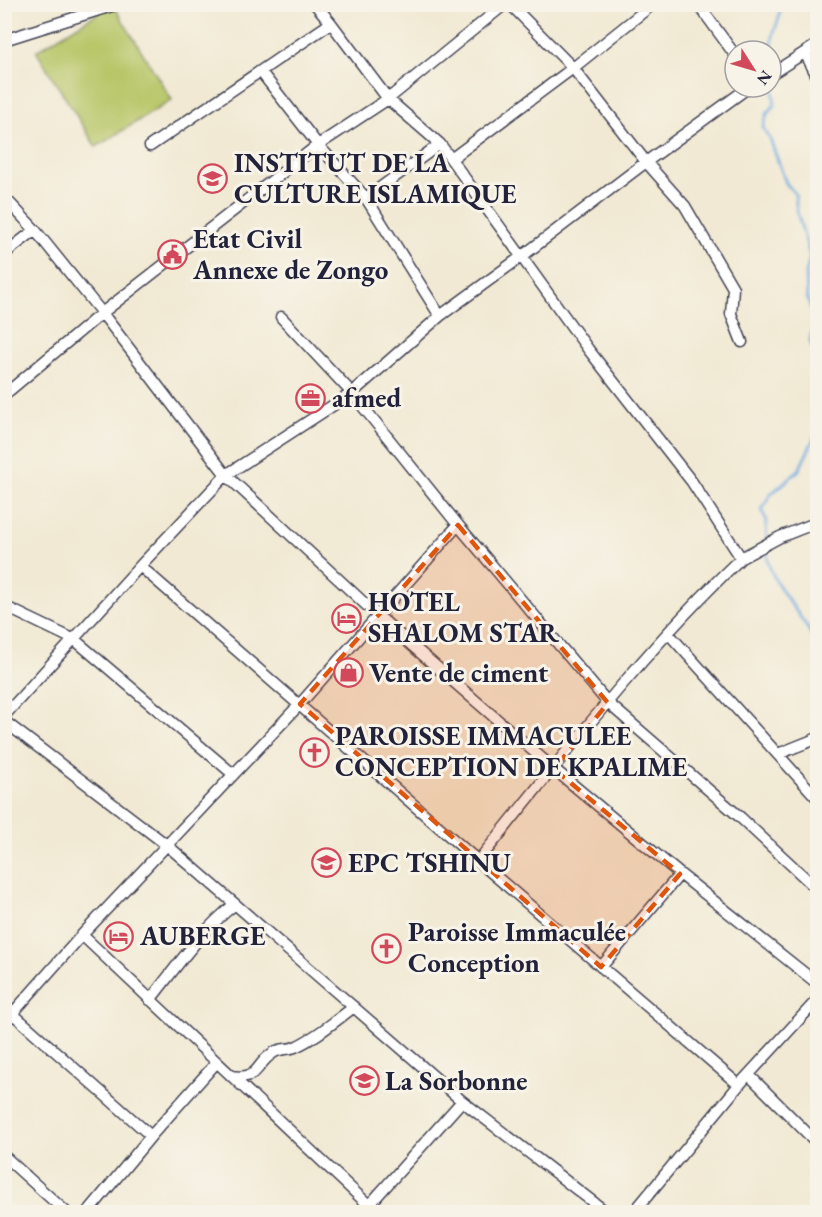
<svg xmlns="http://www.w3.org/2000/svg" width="822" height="1217" viewBox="0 0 822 1217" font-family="'EB Garamond',serif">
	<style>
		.green { fill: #b8c668; stroke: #6d7452; stroke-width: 1.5 }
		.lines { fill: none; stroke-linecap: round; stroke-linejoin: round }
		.stream { stroke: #6ea8de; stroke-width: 3 }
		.minor-casing { stroke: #414052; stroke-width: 13 }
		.minor { stroke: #fff; stroke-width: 10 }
		.marked { fill: #de560e; fill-opacity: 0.2; stroke: #de560e; stroke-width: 4.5; stroke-dasharray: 12 8; stroke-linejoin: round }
		.labels { text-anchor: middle; stroke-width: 6; stroke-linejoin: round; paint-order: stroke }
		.poi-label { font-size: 27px; font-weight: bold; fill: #22223b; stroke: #f7f3e8; text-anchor: start }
	</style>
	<rect width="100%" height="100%" fill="#f7f3e8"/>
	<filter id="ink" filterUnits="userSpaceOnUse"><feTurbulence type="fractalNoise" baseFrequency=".0167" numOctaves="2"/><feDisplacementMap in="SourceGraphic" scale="12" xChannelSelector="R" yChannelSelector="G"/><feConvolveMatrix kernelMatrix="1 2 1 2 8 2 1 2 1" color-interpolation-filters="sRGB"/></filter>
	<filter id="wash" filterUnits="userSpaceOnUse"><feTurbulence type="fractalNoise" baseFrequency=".008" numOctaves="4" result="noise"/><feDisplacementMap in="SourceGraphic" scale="24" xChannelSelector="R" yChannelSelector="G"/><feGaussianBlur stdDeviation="1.35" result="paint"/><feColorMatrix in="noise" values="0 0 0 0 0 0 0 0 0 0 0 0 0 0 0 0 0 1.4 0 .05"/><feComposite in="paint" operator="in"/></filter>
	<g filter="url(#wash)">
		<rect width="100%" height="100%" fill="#f1e9d3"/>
		<path class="green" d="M111 5H113L172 100 96 147 36 51Z"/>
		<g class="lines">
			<path class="stream" d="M771 54 773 35 779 18 781 4
				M771 78 775 104 767 114 763 128 770 139 786 183 795 194 797 212 810 256 806 274 807 298 815 320 810 341 818 361
				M767 542 766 520 762 510 770 495 799 470 818 430
				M767 548C764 582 809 618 818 650"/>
		</g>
	</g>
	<g filter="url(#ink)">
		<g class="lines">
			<defs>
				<path id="minor" d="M315 4 331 23 388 99 440 144 451 159 588 349 692 482 741 558C644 650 562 758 478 861
					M510 4 573 68 646 162 685 206 733 288 731 314 742 342
					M698 4 735 55
					M4 40 118 4
					M805 53 818 78
					M261 72 318 145 366 198 440 316
					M771 74 818 44
					M150 146 331 23
					M451 159 573 68 653 4
					M4 197 35 230 102 313 226 475 377 615 554 769 680 874 818 984
					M366 198 440 144
					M4 254 35 230
					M281 317 352 393 458 525 608 703 741 818 818 890
					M4 395 102 313 211 228 318 145 388 99 505 4
					M741 558 780 537 818 522
					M140 566 478 861 739 1085
					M4 606 75 640 233 774
					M668 633 818 799
					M4 716 140 566 226 475 352 393 440 316 521 257 646 162 749 87
					M4 721 168 846 462 1101
					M778 754 818 738
					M82 935 376 1212
					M601 967 680 874
					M150 1000C177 966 201 931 235 904
					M4 1006 151 1136
					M4 1023 82 935 300 704 458 525
					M749 1075 818 1144
					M231 1076C261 1080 254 1065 273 1053 279 1048 288 1050 295 1047 317 1037 335 1021 354 1007
					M4 1156 66 1212
					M88 1212 151 1136 217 1062
					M363 1212 462 1101 606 1212
					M634 1212 739 1085 818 999"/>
			</defs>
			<use href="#minor" class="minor-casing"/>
			<use href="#minor" class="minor"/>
		</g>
	</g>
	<path class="marked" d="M458 525 608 703 554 769 680 874 601 967 300 704Z"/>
	<defs>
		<symbol id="school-ring" viewBox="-11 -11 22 22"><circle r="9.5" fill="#f7f3e8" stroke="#d1495b" stroke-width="1.5"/><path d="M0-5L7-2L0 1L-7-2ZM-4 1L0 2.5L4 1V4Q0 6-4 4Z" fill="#d1495b"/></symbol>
		<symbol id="civic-ring" viewBox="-11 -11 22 22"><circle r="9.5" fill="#f7f3e8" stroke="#d1495b" stroke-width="1.5"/><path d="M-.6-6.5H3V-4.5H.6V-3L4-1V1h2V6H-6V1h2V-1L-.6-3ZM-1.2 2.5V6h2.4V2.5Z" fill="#d1495b"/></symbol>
		<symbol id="office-ring" viewBox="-11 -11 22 22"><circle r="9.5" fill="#f7f3e8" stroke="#d1495b" stroke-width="1.5"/><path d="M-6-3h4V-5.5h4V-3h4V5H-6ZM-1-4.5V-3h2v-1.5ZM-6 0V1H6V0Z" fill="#d1495b"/></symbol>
		<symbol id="hotel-ring" viewBox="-11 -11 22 22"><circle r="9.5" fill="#f7f3e8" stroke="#d1495b" stroke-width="1.5"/><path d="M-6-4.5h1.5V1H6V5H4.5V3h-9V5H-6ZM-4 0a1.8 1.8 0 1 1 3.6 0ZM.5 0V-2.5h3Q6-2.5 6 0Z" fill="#d1495b"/></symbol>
		<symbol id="shop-ring" viewBox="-11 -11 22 22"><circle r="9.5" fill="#f7f3e8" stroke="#d1495b" stroke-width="1.5"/><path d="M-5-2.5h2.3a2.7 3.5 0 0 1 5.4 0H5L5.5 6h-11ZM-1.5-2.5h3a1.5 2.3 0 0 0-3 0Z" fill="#d1495b"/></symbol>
		<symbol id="church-ring" viewBox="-11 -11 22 22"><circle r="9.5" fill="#f7f3e8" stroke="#d1495b" stroke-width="1.5"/><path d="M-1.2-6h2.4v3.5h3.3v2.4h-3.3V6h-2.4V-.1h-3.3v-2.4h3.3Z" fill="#d1495b"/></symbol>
	</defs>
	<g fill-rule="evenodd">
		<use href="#school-ring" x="196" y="162" width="33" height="33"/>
		<use href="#civic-ring" x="156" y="238" width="33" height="33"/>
		<use href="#office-ring" x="294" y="382" width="33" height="33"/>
		<use href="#hotel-ring" x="330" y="602" width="33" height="33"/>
		<use href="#shop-ring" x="332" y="656" width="33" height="33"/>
		<use href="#church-ring" x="298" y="736" width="33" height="33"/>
		<use href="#school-ring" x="310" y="846" width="33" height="33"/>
		<use href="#hotel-ring" x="102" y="920" width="33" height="33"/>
		<use href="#church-ring" x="370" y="932" width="33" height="33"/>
		<use href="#school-ring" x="348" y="1064" width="33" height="33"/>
	</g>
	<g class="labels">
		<g class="poi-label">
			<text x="234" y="172">INSTITUT DE LA<tspan x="234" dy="31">CULTURE ISLAMIQUE</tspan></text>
			<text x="193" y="248">Etat Civil<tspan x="193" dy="31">Annexe de Zongo</tspan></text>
			<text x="332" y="407">afmed</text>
			<text x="368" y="611">HOTEL<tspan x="368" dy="31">SHALOM STAR</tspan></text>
			<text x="369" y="682">Vente de ciment</text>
			<text x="335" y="745">PAROISSE IMMACULEE<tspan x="335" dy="31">CONCEPTION DE KPALIME</tspan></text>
			<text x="348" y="872">EPC TSHINU</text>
			<text x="408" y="941">Paroisse Immaculée<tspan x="408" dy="31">Conception</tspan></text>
			<text x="140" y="945">AUBERGE</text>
			<text x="385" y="1090">La Sorbonne</text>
		</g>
	</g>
	<rect width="822" height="1217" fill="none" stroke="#f7f3e8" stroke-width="24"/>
	<g transform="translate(753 69) rotate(127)"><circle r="28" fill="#f7f3e8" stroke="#a29fa3" stroke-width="1.5"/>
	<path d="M0-4.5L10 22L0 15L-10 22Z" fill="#d1495b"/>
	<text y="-9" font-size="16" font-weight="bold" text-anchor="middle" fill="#22223b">N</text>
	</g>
</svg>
